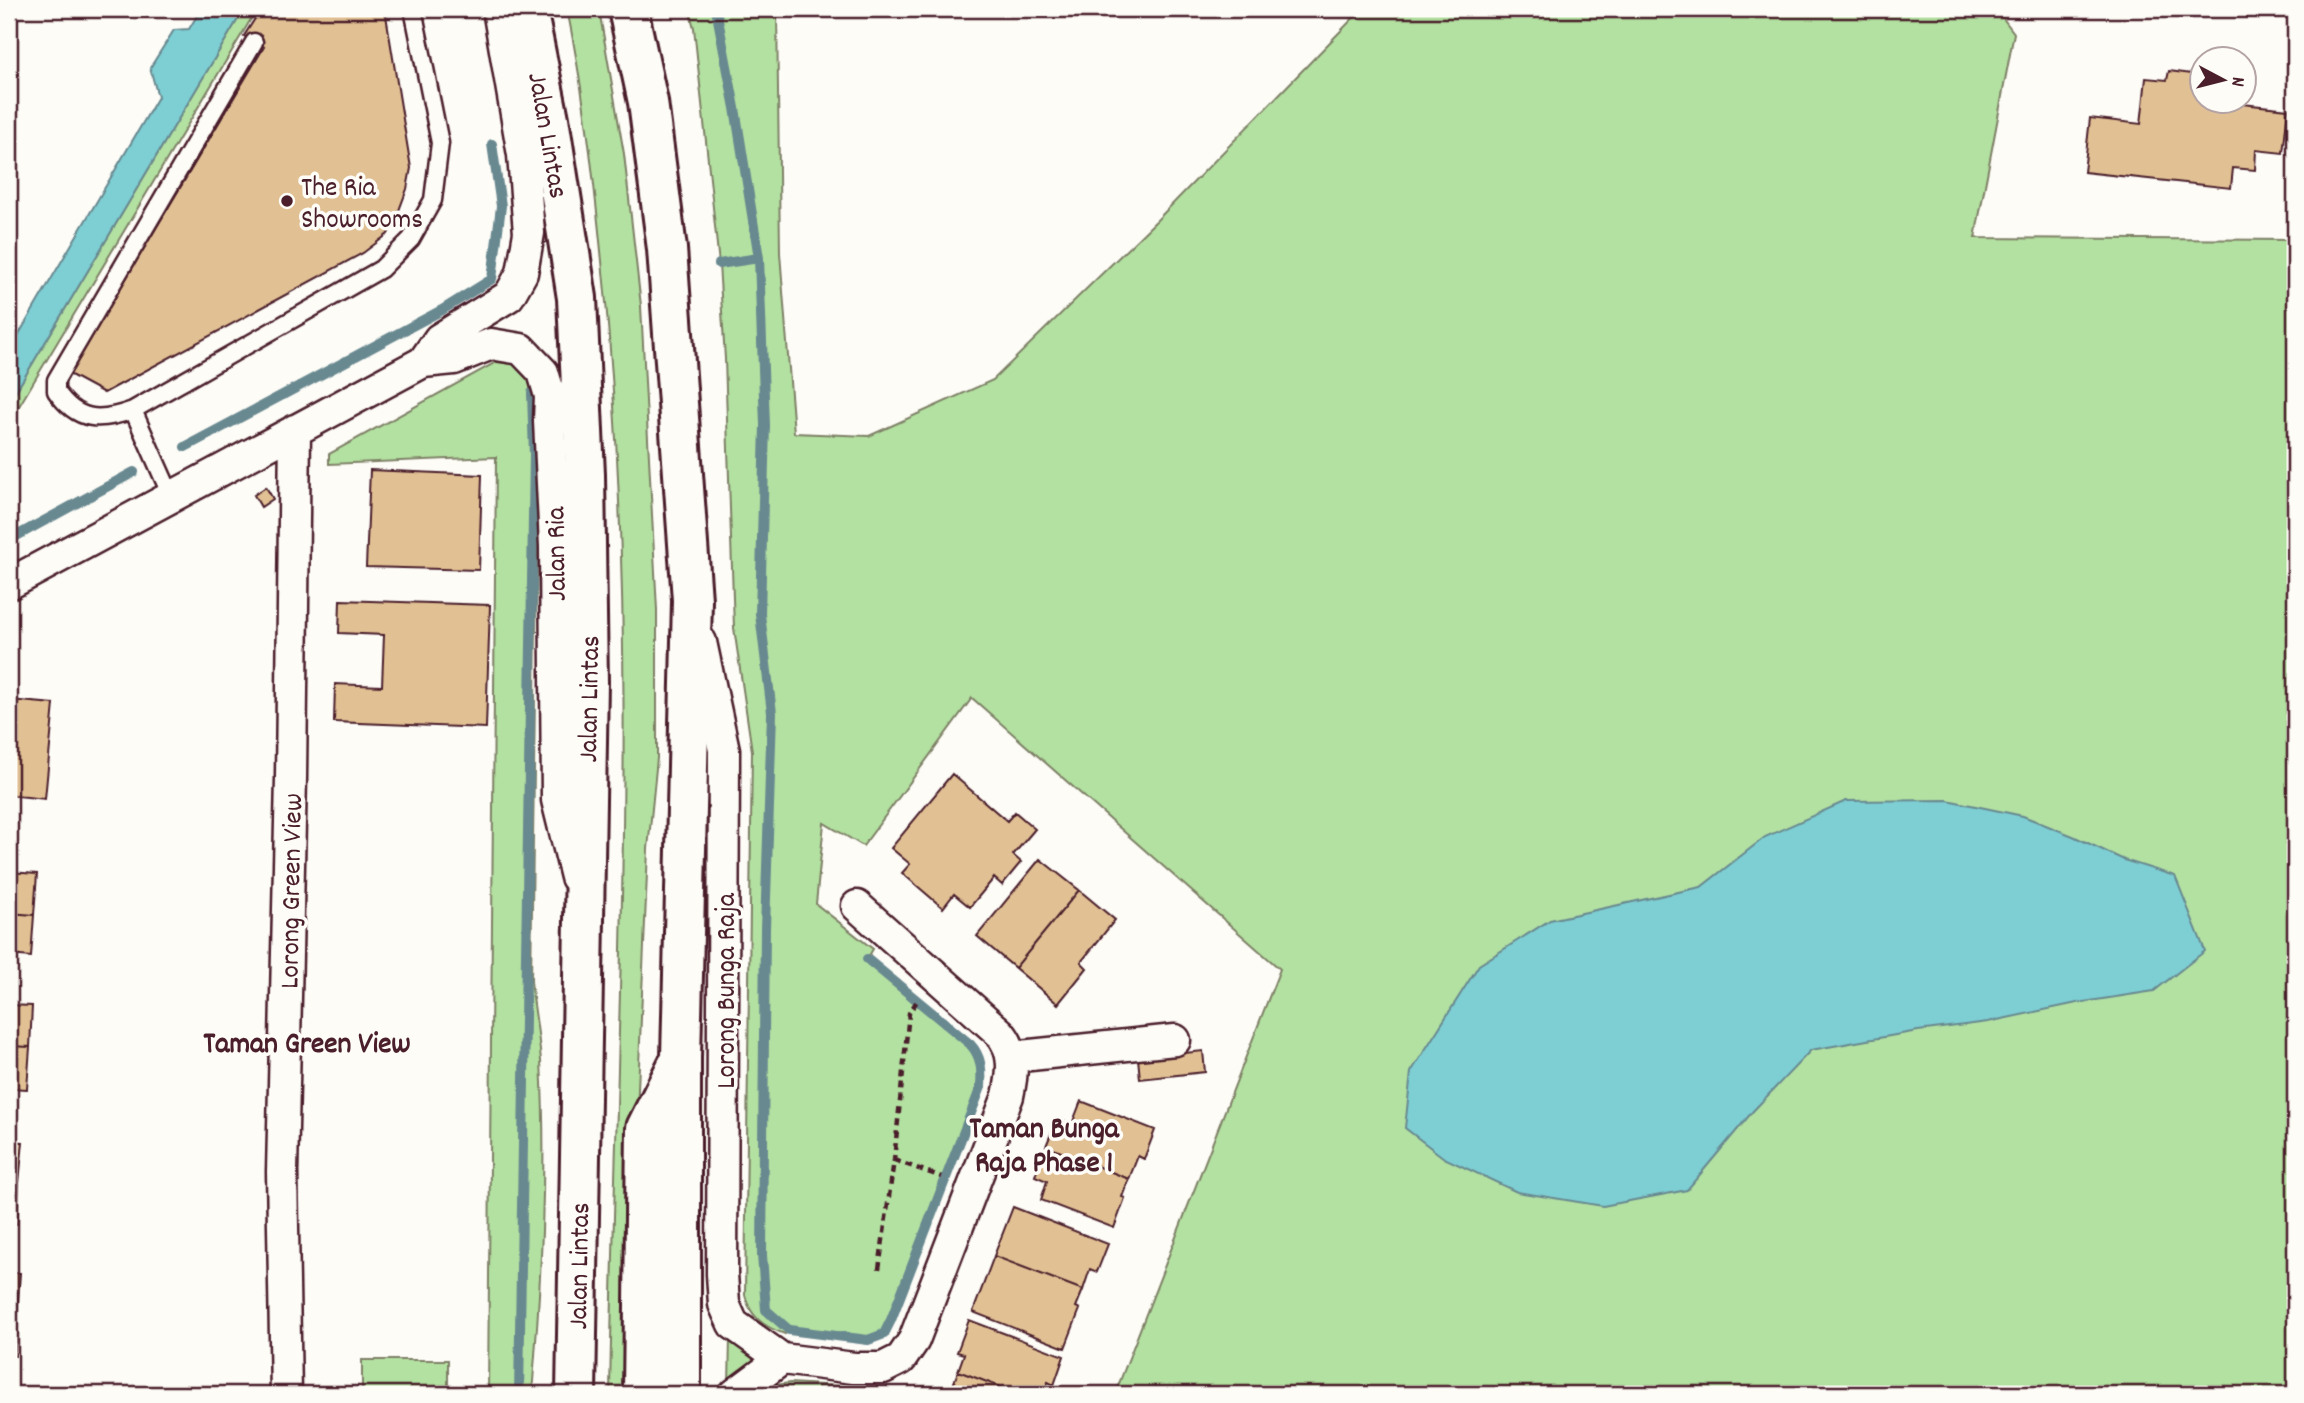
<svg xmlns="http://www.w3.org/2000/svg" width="2304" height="1403" viewBox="0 0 2304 1403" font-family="Dekko,sans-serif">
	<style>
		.green { fill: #b3e1a1; stroke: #7e8066; stroke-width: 2 }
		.water { fill: #7dcfd3; stroke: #698990; stroke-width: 2 }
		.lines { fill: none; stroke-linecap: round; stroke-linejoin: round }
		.stream { stroke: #698990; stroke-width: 10 }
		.building { fill: #e1c194; stroke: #4a1f2b; stroke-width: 2 }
		.lane-casing { stroke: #4a1f2b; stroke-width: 21 }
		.street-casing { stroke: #4a1f2b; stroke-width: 35 }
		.highway-casing { stroke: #4a1f2b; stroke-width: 44 }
		.path { stroke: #4a1f2b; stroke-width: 4.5; stroke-dasharray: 7 5; stroke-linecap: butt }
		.lane { stroke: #fdfcf7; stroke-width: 16 }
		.street { stroke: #fdfcf7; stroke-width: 30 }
		.highway { stroke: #fdfcf7; stroke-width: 38 }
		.poi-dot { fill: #4a1f2b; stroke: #fdfcf7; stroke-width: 2.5 }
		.labels { text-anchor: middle; stroke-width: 7; stroke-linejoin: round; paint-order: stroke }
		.street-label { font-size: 28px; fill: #4a1f2b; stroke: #fdfcf7 }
		.poi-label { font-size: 28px; fill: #4a1f2b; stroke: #fdfcf7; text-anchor: start }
		.neighbourhood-label { font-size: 30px; font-weight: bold; fill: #4a1f2b; stroke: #fdfcf7 }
	</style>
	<rect width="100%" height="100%" fill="#fdfcf7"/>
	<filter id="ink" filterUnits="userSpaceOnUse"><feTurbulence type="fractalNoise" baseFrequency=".0143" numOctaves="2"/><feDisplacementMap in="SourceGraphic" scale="14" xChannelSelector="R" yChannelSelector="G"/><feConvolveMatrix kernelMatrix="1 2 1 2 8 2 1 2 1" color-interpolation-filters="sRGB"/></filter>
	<g filter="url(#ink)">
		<path class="green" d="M244 9H257L9 423V403Z
			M567 9H599L601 21 624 154 641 306 657 610V758L648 849 636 1138 631 1394H610C616 1027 640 658 605 292 596 197 586 102 567 9Z
			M689 9H777L780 253 794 433 869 436 993 380 1158 219 1362 9H1996L2014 33 1975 238 2295 240V1394H1115L1280 969 972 698 863 846 824 823 816 904 873 949 867 959 970 1044 981 1062V1087L884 1334 868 1340 789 1330 785 1334C764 1327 750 1317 745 1295L752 751 734 628 725 359 719 264 694 28Z
			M496 362C500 363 509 362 513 364 534 373 538 398 539 418L531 981C534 1008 539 1035 541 1061 547 1172 541 1284 532 1394H488L496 457 329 464V454Z
			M730 1337 766 1359 729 1385Z
			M362 1360H448V1394H362Z
			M790 1383 868 1388V1394H756L775 1385Z"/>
		<path class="water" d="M201 9H244L9 403V351L158 97 150 68 174 30 189 29Z
			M1947 800 2023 816 2073 836 2124 860 2175 876 2205 951 2154 991 2077 1003 1988 1022 1918 1031 1811 1050 1753 1111 1687 1190 1603 1206 1517 1192 1444 1158 1405 1128 1411 1072 1479 965 1550 920 1701 887 1765 837 1846 801Z"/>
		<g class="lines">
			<path class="stream" d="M716 9 735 108 759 258 719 264
				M759 258 765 425 760 614 772 713 765 929 762 1255 766 1310 789 1330 868 1340 884 1334 891 1320 981 1087C982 1070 982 1057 970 1044L867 959
				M185 447 442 310 492 279 501 206 492 144
				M9 540 134 472
				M519 1394 534 455 532 393"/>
		</g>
		<path class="building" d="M261 9H385L411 168 407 189 398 213 388 234 363 253 104 393 69 374 264 47 244 36Z
			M2169 71 2200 75 2198 94 2202 95V102H2224L2288 109 2283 153 2256 150 2255 170 2233 168 2231 188 2084 172 2090 118 2141 124 2146 78 2167 80Z
			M370 470 482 475 479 570 366 567Z
			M266 487 273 499 261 507 254 495Z
			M340 600 490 605 486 728 334 722 335 684 382 686 384 635 339 633Z
			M9 700 54 704 45 799 9 795Z
			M952 774 1007 821 1015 812 1035 829 1013 855 1021 862 1002 885 994 878 970 907 954 894 943 908 902 873 910 864 891 848Z
			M1040 859 1079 890 1015 968 977 936Z
			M9 872 37 874 34 915 9 913Z
			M1079 890 1115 920 1081 962 1087 968 1058 1004 1015 968Z
			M9 913 34 915 31 957 9 955Z
			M9 1005 32 1006 30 1047 9 1046Z
			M9 1046 30 1047 27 1089 9 1088Z
			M1203 1051 1205 1072 1140 1079 1138 1058Z
			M1081 1101 1155 1130 1144 1159 1138 1156 1129 1179 1046 1146 1057 1119 1072 1124Z
			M9 1141 23 1142 19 1183 9 1182Z
			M1046 1146 1129 1179 1122 1197 1125 1198 1114 1228 1041 1200 1047 1181 1035 1176Z
			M9 1182 19 1183 17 1224H9Z
			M1013 1207 1108 1244 1097 1272 1090 1269 1083 1290 994 1256Z
			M994 1256 1083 1290 1076 1307 1080 1309 1065 1348 973 1312Z
			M9 1273H20L17 1315 9 1314Z
			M9 1314 17 1315 15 1356H9Z
			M969 1320 1064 1356 1054 1385 1048 1382 1044 1394H1019L958 1371 964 1354 957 1352Z
			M958 1371 1019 1394H950Z"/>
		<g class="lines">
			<defs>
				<path id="lane" d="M133 410C100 422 77 422 56 391V380L254 42
					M172 498 133 410 381 269 411 239 433 200 440 143 413 9"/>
				<path id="street" d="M423 362 439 339 509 296 522 273 529 233 523 155 498 9
					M9 584 423 362 454 359 491 344 521 349 543 372 550 396 549 421 555 546 557 800 576 877
					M701 642 724 750 722 1274 724 1304 733 1324 782 1359 854 1368H883L901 1359 914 1340 1008 1096C1013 1073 1016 1052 1000 1033L857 906
					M1011 1057 1175 1040
					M286 1394 282 1172 291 778 295 430
					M735 1394 782 1359"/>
				<path id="highway" d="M527 9 549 119 577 298 585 475 588 682 576 1394
					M628 9 648 102 667 249 692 600 681 1058V1394
					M643 1394 646 1128 677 1066"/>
			</defs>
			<use href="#lane" class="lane-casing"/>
			<use href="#street" class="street-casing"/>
			<use href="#highway" class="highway-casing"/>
			<path class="path" d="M894 1160 942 1177
				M879 1269 894 1160 909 1013 917 1001"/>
			<use href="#lane" class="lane"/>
			<use href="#street" class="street"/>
			<use href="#highway" class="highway"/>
		</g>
	</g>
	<circle class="poi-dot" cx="287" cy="201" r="7"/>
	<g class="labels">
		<g class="street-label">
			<text transform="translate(550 135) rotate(80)" y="10">Jalan Lintas</text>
			<text transform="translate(554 554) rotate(-91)" y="10">Jalan Ria</text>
			<text transform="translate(587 699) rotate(-89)" y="10">Jalan Lintas</text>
			<text transform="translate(289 891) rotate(-89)" y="10">Lorong Green View</text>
			<text transform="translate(724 991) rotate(-90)" y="10">Lorong Bunga Raja</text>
			<text transform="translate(577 1266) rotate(-89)" y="10">Jalan Lintas</text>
		</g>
		<g class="poi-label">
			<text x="301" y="195">The Ria<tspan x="301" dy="32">Showrooms</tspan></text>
		</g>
		<g class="neighbourhood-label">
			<text x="307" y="1052">Taman Green View</text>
			<text x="1044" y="1137">Taman Bunga<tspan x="1044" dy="34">Raja Phase 1</tspan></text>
		</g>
	</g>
	<rect width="2304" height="1403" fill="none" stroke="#fdfcf7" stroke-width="35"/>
	<rect x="18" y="18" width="2269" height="1368" fill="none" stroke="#4a1f2b" stroke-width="2.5" filter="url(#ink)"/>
	<g transform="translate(2223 80) rotate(97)"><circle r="33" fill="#fdfcf7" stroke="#b5a4a5" stroke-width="2"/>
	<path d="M0-5L12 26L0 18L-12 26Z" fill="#4a1f2b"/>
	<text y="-10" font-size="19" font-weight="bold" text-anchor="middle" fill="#4a1f2b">N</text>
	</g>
</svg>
